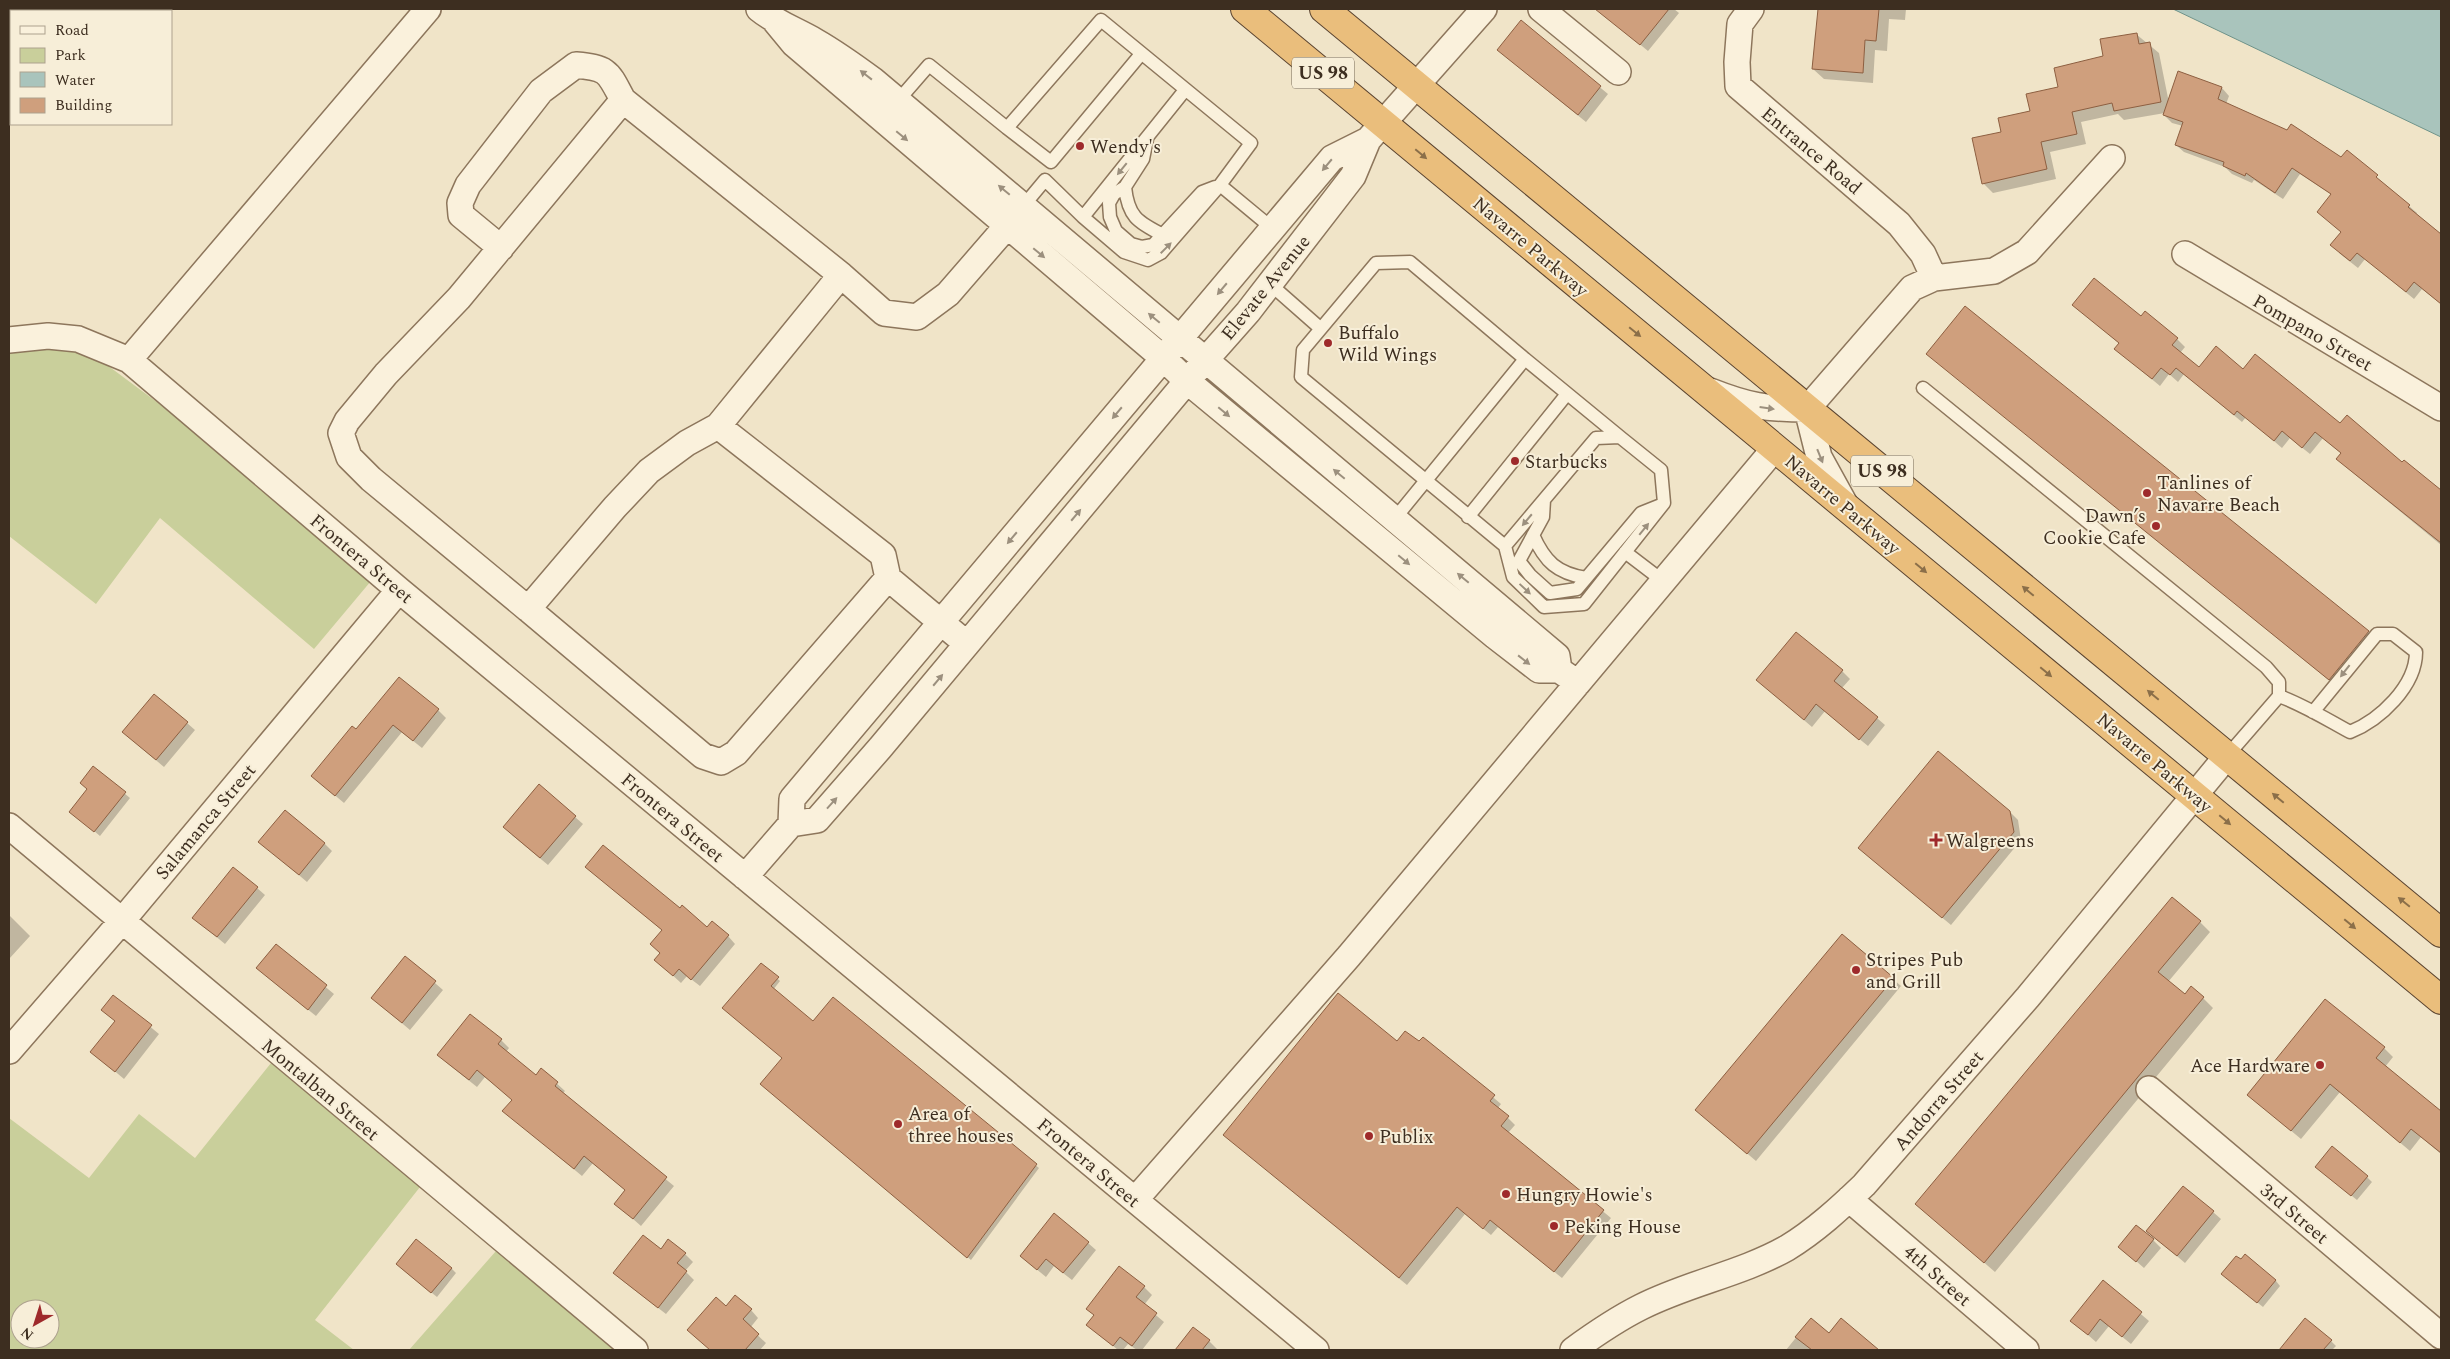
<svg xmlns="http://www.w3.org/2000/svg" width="2450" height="1359" viewBox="0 0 2450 1359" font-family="Spectral,serif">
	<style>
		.green { fill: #c9cf9b; fill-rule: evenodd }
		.water { fill: #a9c4bc; stroke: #6f938a }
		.shadow { fill: #0003 }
		.building { fill: #cf9f7d; stroke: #8d5f41 }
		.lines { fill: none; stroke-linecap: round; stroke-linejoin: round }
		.service-casing { stroke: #8d765c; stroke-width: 15 }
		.minor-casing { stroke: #8d765c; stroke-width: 28 }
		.trunk-casing { stroke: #5b4430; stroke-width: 30 }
		.service { stroke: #faf1dc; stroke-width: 12 }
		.minor { stroke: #faf1dc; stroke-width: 25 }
		.trunk { stroke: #eabe7c; stroke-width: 28 }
		.oneway { fill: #9c907e }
		.oneway2 { fill: #8b6f49 }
		.poi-dot { fill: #9e2a2b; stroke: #f7eed8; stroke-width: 2 }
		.labels { text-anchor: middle; stroke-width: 4; stroke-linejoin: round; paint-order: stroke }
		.shield { fill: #f7eed8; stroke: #756857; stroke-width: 1 }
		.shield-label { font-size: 18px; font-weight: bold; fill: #3d2e20 }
		.poi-label { font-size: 19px; fill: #3d2e20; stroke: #f7eed8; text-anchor: start }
		.street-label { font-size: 19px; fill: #3d2e20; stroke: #f7eed8 }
	</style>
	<rect width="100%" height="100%" fill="#f0e4c8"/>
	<path class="green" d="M46 348 74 351 103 362 181 420 371 581 314 649 160 518 96 604 9 536V351Z
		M271 1063 420 1187 315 1320 354 1350H9V1118L89 1178 139 1114 195 1158ZM20 1309H50V1339H20Z
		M496 1251 616 1350H409Z"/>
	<path class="water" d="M2173 9H2441V137Z"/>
	<path class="shadow" d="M1597 9H1674L1679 13 1648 51Z
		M1827 9H1906L1905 20 1889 19 1887 51 1875 50 1873 83 1824 79 1813 69 1815 33 1825 34Z
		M1521 22 1608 94 1586 122 1506 57Z
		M2136 34 2159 53 2169 103 2222 88 2229 96 2226 104 2341 159 2347 152 2409 206 2417 213 2416 215 2441 235V304L2422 289 2414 299 2365 259 2358 268 2339 253 2345 236 2332 195 2300 174 2283 199 2254 180 2252 183 2232 174 2225 167 2184 152 2176 145 2183 126 2172 123 2164 115 2165 113 2124 120 2118 114 2081 122 2086 144 2050 152 2056 179 1993 193 1983 183 2003 133 2032 112 2060 88Z
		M2074 305 2141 317 2177 339 2185 347 2180 353 2200 368 2243 370 2340 425 2402 464 2404 462 2441 492V545L2345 466 2342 454 2323 438 2310 454 2290 438 2282 448 2246 417 2242 422 2184 374 2178 382 2169 374 2160 386 2124 356 2120 344Z
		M1927 354 2368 632 2378 643 2340 689Z
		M1842 671 1850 679 1842 688 1885 725 1868 746 1825 711 1812 727 1757 680Z
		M438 710 446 718 422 748 402 732 344 803 312 776 356 731Z
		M187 723 195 730 164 767 132 740Z
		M94 768 130 798 100 836 76 816 88 790Z
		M2010 812 2018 820 2021 840 1951 925 1867 855Z
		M575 817 583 824 548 865 512 835Z
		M260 842 325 844 332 851 307 882Z
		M587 867 680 909 708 928 728 936 735 944 700 986 687 976 681 983 656 960 661 954 663 931Z
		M257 888 265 895 225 944 202 925Z
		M9 915 30 936 9 959Z
		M2200 922 2210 932 2168 982 2185 996 2203 998 2213 1008 1995 1272 1916 1204Z
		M276 946 334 994 316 1016 266 976Z
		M405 957 443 990 410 1030 372 998Z
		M761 964 780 981 773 990 813 1023 833 999 1039 1168 971 1260 765 1087 783 1059Z
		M1893 979 1901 986 1756 1161 1696 1110Z
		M113 996 159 1034 124 1079 92 1052 116 1022 103 1010Z
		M1423 1038 1501 1104 1498 1108 1515 1125 1508 1133 1611 1218 1562 1278 1498 1227 1491 1235 1465 1214 1407 1285 1225 1135 1397 1043H1419Z
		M501 1040 509 1048 506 1052 536 1077 542 1070 565 1091 562 1094 674 1186 641 1226 616 1204 626 1191 593 1163 582 1176 512 1118 513 1100 485 1077 477 1087 447 1063Z
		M2384 1048 2393 1057 2385 1067 2441 1113V1154L2421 1137 2410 1151 2340 1092 2301 1139 2248 1095Z
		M2322 1172 2367 1177 2372 1182 2357 1200Z
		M2213 1212 2221 1219 2185 1263 2156 1238Z
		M2153 1240 2161 1248 2144 1268 2120 1247Z
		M1088 1243 1096 1250 1072 1280 1054 1266 1046 1277 1029 1263Z
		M661 1251 685 1254 693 1262 685 1271 694 1280 666 1314 623 1281Z
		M451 1268 456 1273 437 1297 402 1269Z
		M2228 1279 2276 1281 2280 1286 2263 1307Z
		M2103 1282 2149 1321 2131 1344 2109 1326 2096 1342 2080 1328Z
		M1144 1287 1152 1295 1144 1305 1164 1322 1142 1350H1137L1128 1344 1123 1350H1118L1088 1325 1095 1316 1088 1309Z
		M726 1308 751 1310 758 1318 750 1328 766 1343 760 1350H711L697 1338Z
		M1811 1319 1829 1334 1841 1320 1877 1350H1786Z
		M1193 1329 1209 1341 1217 1349 1216 1350H1177Z
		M2331 1341 2336 1346 2332 1350H2281Z"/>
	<path class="building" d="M1595 9H1669L1640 45Z
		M1818 9H1879L1876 41 1865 40 1863 73 1812 69Z
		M1521 20 1601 86 1578 115 1497 50Z
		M2137 33 2139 44 2150 42 2161 102 2114 111 2112 103 2072 112 2077 134 2041 142 2047 169 1982 184 1972 138 2001 132 1998 118 2030 111 2026 94 2058 87 2054 68 2103 56 2100 39Z
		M2178 71 2222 87 2218 99 2287 130 2291 124 2341 157 2347 150 2378 175 2376 177 2410 205 2408 207 2441 234V304L2414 282 2406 292 2357 253 2350 261 2330 245 2341 232 2317 212 2331 194 2292 168 2275 193 2246 173 2245 176 2223 166 2224 162 2175 145 2183 122 2163 115Z
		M2094 278 2141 316 2145 311 2178 338 2172 345 2199 367 2216 346 2243 369 2255 354 2340 423 2347 415 2402 462 2404 460 2441 490V543L2336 459 2341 453 2315 432 2302 448 2282 431 2274 441 2237 411 2234 415 2176 368 2170 375 2161 368 2152 379 2114 349 2119 343 2072 305Z
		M1965 306 2369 631 2329 680 1926 354Z
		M1796 632 1843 670 1834 681 1878 717 1859 740 1816 704 1804 720 1756 680Z
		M399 677 439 709 413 741 393 725 335 796 311 776 352 726 356 729Z
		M154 694 188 722 156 760 122 732Z
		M1938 751 2010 811 2014 832 1942 918 1858 848Z
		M93 766 126 792 94 832 69 812 87 789 80 783Z
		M539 784 576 816 540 858 503 827Z
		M285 810 325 843 299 875 258 842Z
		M603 845 680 908 682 905 707 927 712 921 729 935 691 980 679 969 673 976 654 960 660 953 650 944 662 930 585 867Z
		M233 867 258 887 217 937 192 918Z
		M2172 897 2201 921 2158 972 2185 994 2191 986 2204 997 1984 1263 1915 1204Z
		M1842 934 1894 978 1747 1154 1695 1110Z
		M276 944 327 985 308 1010 256 968Z
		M405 956 436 981 402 1023 371 998Z
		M761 963 779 977 771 986 813 1021 833 997 1037 1164 967 1258 760 1084 782 1058 722 1008Z
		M1338 993 1397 1041 1405 1031 1419 1041 1423 1037 1495 1095 1490 1101 1509 1116 1501 1126 1604 1210 1554 1272 1490 1220 1483 1229 1457 1207 1399 1278 1223 1135Z
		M113 995 152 1025 115 1072 90 1052 115 1021 101 1010Z
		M2325 999 2385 1047 2376 1058 2441 1111V1153L2411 1129 2400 1143 2330 1084 2291 1131 2247 1095Z
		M470 1014 502 1039 498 1044 536 1075 541 1068 558 1082 555 1086 667 1177 633 1219 614 1204 625 1190 584 1156 574 1169 502 1111 512 1100 477 1070 469 1080 437 1055Z
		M2332 1146 2368 1176 2351 1196 2315 1167Z
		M2183 1186 2214 1211 2177 1256 2146 1231Z
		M1054 1213 1089 1242 1063 1273 1046 1259 1037 1270 1020 1256Z
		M2136 1225 2154 1239 2136 1262 2118 1247Z
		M643 1235 661 1249 668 1239 686 1253 677 1263 687 1271 658 1308 613 1273Z
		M416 1239 452 1268 431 1293 396 1264Z
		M2245 1254 2276 1280 2257 1303 2221 1274 2236 1256 2241 1259Z
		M1119 1266 1145 1286 1136 1297 1157 1313 1132 1346 1120 1337 1113 1346 1086 1325 1094 1315 1086 1309Z
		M2103 1280 2142 1312 2122 1337 2100 1319 2088 1335 2070 1321Z
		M735 1295 752 1309 743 1319 759 1334 745 1350H710L687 1330 716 1297 726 1306Z
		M1811 1318 1829 1333 1841 1318 1879 1350H1812L1795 1337Z
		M2305 1318 2332 1340 2323 1350H2279Z
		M1193 1327 1210 1340 1202 1350H1175Z"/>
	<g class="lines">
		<defs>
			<path id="service" d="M1141 54 1051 162 1007 128 1101 20 1251 143 1220 185 1273 229
				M1185 90 1083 217 1124 252 1148 260 1161 253 1220 185
				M896 103 929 65 1007 128
				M1147 139 1143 159 1125 187 1114 194 1109 203 1110 217 1116 231 1131 244 1142 247 1153 245 1202 192 1215 187
				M1125 187C1128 216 1137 222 1163 235
				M1020 210 1045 180 1083 217
				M1270 284 1320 328
				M1525 359 1620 437
				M1923 388 2266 667 2279 682V696L2227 756
				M1544 500 1543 517 1519 561 1530 575 1550 593 1577 589 1641 513 1661 505
				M1468 517 1567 394
				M1392 522 1525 359 1410 262 1376 263 1303 350 1301 377 1505 546 1513 577 1544 607 1584 604 1664 503 1661 470 1620 437 1596 438 1505 546
				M1533 535C1545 562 1557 573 1586 578
				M1625 552 1663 581
				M2279 696C2304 705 2326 719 2350 732 2380 720 2416 686 2416 652L2393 634H2377L2313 712"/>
			<path id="minor" d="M759 9C776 23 796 30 815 41 836 53 854 66 873 80L1557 656 1559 670
				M1541 9 1618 72
				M1751 9 1740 24 1737 62 1738 86 1899 224 1923 254 1934 278
				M775 21 794 44 1163 358 1187 381 1495 636 1539 670H1559L1578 683
				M501 248 461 215 460 203 468 185 541 91 576 65C609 68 608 72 623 100L841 275 884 313 917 317 948 294 1007 226
				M2185 254 2441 408
				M841 275 718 426 687 443 649 471 615 507 528 609 703 756 721 762 736 753 888 578 967 644
				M9 340 48 336 78 339 129 360 399 590 1316 1350
				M129 360 428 9
				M1710 391C1748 406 1766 409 1807 409L1912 288 1934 278 1994 271 2027 252 2112 158
				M1807 409 1819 457 1846 506
				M718 426 883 555 888 578
				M528 609 371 479 349 457 341 433 347 421 386 374 459 298 623 100
				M791 824 817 820 880 748 1187 381 1248 312 1353 176 1368 140 1484 9
				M9 826 635 1350
				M745 877 791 824 792 799 1332 158 1368 140
				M9 1051 121 922 399 590
				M2149 1089 2441 1336
				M1849 1199 2026 1350
				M1135 1200 1349 956 1775 448
				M1573 1350C1595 1334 1617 1319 1641 1307 1688 1283 1741 1274 1787 1248 1815 1231 1840 1208 1864 1185L2028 997 2227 756"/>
			<path id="trunk" d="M1245 9 2441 1000
				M1324 9 2441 933"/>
		</defs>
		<use href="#service" class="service-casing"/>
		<use href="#minor" class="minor-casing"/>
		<use href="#trunk" class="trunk-casing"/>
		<use href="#service" class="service"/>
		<use href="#minor" class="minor"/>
		<use href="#trunk" class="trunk"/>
	</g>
	<defs><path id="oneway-solid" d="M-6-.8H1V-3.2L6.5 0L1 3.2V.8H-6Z" transform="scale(1.25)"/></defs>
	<g class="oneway">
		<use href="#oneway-solid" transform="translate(866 75) rotate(-142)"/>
		<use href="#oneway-solid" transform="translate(902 136) rotate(40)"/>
		<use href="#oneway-solid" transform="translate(1327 165) rotate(130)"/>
		<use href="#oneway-solid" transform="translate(1122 169) rotate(129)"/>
		<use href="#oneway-solid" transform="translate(1004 190) rotate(-140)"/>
		<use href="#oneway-solid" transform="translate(1166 248) rotate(-45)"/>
		<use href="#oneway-solid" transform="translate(1039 253) rotate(40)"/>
		<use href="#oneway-solid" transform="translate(1222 289) rotate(130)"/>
		<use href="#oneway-solid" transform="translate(1154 318) rotate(-140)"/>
		<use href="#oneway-solid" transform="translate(1767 408) rotate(8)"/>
		<use href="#oneway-solid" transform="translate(1224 412) rotate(40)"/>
		<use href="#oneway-solid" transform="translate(1117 413) rotate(130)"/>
		<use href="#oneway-solid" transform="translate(1820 456) rotate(68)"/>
		<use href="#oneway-solid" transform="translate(1339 474) rotate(-140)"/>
		<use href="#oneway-solid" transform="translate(1076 515) rotate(-50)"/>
		<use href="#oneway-solid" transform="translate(1527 520) rotate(130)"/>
		<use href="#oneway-solid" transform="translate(1644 529) rotate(-51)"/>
		<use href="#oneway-solid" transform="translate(1012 538) rotate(130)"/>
		<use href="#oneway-solid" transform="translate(1404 560) rotate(40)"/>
		<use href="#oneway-solid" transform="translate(1463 578) rotate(-140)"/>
		<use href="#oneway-solid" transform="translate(1525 589) rotate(43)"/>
		<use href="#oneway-solid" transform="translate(1524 660) rotate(38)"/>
		<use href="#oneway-solid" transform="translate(2345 671) rotate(128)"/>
		<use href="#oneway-solid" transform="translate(938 680) rotate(-50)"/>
		<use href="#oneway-solid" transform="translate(832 803) rotate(-48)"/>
	</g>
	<g class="oneway2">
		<use href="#oneway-solid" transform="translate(1421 154) rotate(40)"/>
		<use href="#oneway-solid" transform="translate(1635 332) rotate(39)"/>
		<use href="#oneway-solid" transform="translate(1921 568) rotate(40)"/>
		<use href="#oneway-solid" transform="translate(2028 591) rotate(-140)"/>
		<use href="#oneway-solid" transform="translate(2046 672) rotate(40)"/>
		<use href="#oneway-solid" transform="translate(2153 695) rotate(-140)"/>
		<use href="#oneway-solid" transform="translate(2278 798) rotate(-140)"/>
		<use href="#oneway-solid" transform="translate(2225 820) rotate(40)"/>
		<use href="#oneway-solid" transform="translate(2404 902) rotate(-141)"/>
		<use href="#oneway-solid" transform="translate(2350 924) rotate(40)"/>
	</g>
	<g class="poi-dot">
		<circle cx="1080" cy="146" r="5"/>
		<circle cx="1328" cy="343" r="5"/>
		<circle cx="1515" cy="461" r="5"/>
		<circle cx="2147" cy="493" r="5"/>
		<circle cx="2156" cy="526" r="5"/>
		<path d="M1933.5 832.5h5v5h5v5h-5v5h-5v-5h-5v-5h5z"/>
		<circle cx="1856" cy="970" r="5"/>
		<circle cx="2320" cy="1065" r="5"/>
		<circle cx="898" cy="1124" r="5"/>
		<circle cx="1369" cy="1136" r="5"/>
		<circle cx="1506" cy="1194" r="5"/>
		<circle cx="1554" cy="1226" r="5"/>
	</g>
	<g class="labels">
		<g class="shield">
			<rect x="1292" y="57.5" width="62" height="31" rx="4"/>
			<rect x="1851" y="455.5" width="62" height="31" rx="4"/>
		</g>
		<g class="shield-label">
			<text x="1323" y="79">US 98</text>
			<text x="1882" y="477">US 98</text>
		</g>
		<g class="poi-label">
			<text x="1090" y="153">Wendy's</text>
			<text x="1338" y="339">Buffalo<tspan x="1338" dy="22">Wild Wings</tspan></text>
			<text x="1525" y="468">Starbucks</text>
			<text x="2157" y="489">Tanlines of<tspan x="2157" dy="22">Navarre Beach</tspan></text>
			<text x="2146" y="522" text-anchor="end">Dawn’s<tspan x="2146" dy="22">Cookie Cafe</tspan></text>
			<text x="1946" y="847">Walgreens</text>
			<text x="1866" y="966">Stripes Pub<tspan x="1866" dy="22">and Grill</tspan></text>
			<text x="2310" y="1072" text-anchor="end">Ace Hardware</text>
			<text x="908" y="1120">Area of<tspan x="908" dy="22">three houses</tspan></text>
			<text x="1379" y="1143">Publix</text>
			<text x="1516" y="1201">Hungry Howie's</text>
			<text x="1564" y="1233">Peking House</text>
		</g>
		<g class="street-label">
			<text transform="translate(1812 150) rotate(40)" y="7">Entrance Road</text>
			<text transform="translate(1531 246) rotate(40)" y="7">Navarre Parkway</text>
			<text transform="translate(1265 287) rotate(-51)" y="7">Elevate Avenue</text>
			<text transform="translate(2313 332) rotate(30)" y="7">Pompano Street</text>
			<text transform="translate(1843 504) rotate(40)" y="7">Navarre Parkway</text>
			<text transform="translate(362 558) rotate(40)" y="7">Frontera Street</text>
			<text transform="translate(2155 762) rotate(40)" y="7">Navarre Parkway</text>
			<text transform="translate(673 817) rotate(40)" y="7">Frontera Street</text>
			<text transform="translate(205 821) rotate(-50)" y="7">Salamanca Street</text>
			<text transform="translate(321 1089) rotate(40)" y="7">Montalban Street</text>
			<text transform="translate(1938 1100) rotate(-49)" y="7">Andorra Street</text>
			<text transform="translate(1089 1162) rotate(40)" y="7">Frontera Street</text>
			<text transform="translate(2295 1213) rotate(40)" y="7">3rd Street</text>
			<text transform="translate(1938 1275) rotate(41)" y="7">4th Street</text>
		</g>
	</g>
	<rect width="2450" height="1359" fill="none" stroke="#3d2e20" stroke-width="20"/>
	<rect x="10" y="10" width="162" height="115" fill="#f7eed8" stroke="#ada18e"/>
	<rect x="20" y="26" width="25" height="8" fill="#faf1dc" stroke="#ada18e"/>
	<text x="55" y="35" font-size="15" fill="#3d2e20">Road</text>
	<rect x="20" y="48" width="25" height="15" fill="#c9cf9b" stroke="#ada18e"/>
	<text x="55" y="60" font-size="15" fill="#3d2e20">Park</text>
	<rect x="20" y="72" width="25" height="15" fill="#a9c4bc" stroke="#ada18e"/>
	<text x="55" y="85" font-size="15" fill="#3d2e20">Water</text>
	<rect x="20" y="98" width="25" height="15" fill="#cf9f7d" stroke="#ada18e"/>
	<text x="55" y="110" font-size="15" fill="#3d2e20">Building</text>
	<g transform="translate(35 1324) rotate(219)"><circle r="24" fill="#f7eed8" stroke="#ada18e"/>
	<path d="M0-4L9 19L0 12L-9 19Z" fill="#9e2a2b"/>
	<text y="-8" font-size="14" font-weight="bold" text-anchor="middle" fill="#3d2e20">N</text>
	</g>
</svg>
